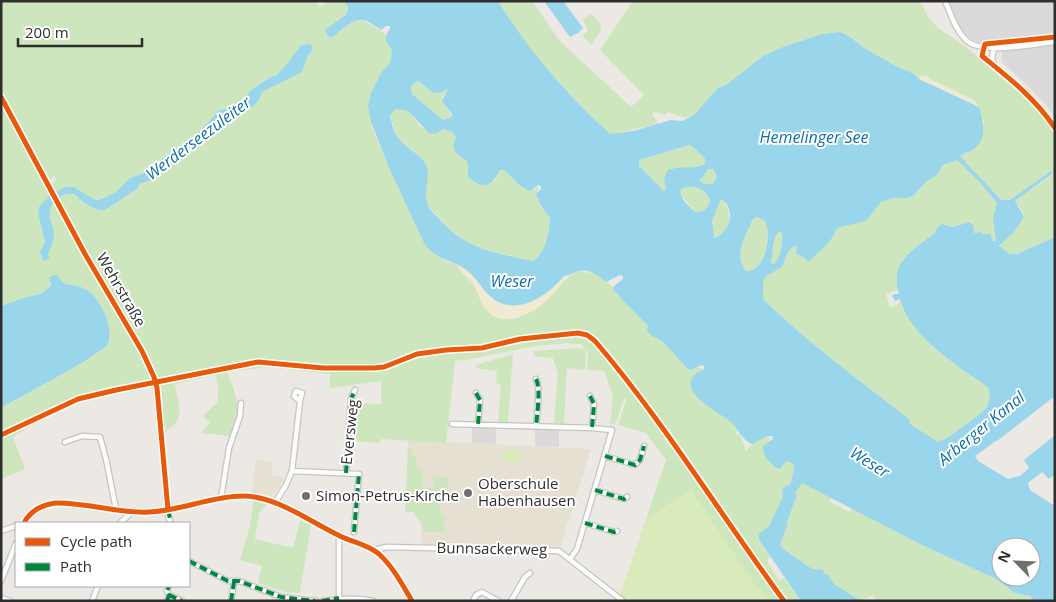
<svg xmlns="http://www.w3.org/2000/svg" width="1056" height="602" viewBox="0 0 1056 602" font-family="'Open Sans',sans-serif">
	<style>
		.industrial { fill: #dcd9db }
		.education { fill: #e6e0d3 }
		.green { fill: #cee6be }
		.sand { fill: #f0ead3 }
		.pitch { fill: #d9eabb }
		.water { fill: #99d6ec; fill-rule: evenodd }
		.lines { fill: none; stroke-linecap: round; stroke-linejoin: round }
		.stream { stroke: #99d6ec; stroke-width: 1 }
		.street-casing { stroke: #c5c4c5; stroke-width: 7 }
		.street { stroke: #fcfcfb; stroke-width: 4.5 }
		.quiet { stroke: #00873e; stroke-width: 4; stroke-dasharray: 8 4; stroke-linecap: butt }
		.cycleway-casing { stroke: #fff; stroke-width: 8 }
		.cycleway { stroke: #e8590c; stroke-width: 5 }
		.poi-dot { fill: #706f6e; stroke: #fff; stroke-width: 2 }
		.labels { text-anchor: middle; stroke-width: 4; stroke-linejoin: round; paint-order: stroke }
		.street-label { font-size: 15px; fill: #2e2e2e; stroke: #fff }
		.poi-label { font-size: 15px; fill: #2e2e2e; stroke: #fff; text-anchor: start }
		.water-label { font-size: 16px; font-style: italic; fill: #0d6fa3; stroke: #fff }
	</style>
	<rect width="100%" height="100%" fill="#ece8e4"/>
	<path class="industrial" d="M948 1H1055V118L1046 105 1031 89 1002 62 1001 43 986 44 972 40 961 29Z
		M472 426 496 427V444L472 443Z
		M535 429 559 430V447L535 446Z"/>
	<path class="education" d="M408 440 591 449 560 548 421 544 422 525 413 512H405Z
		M256 460 272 461 271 476 284 477 279 488 270 497 261 494 252 493Z"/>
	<path class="green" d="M1 1H314L320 7 328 1H342L348 6 347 14 325 30 331 38 356 20 361 19 381 31 386 35V41L392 50 390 63 381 73 371 93V122L374 133 424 243 444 260 457 265 460 271 473 283 483 305 503 319H512L523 315 553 293 569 276 578 271 598 274 613 287C614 293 617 296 622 298L648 326V331L652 336 662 341 688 369 691 370 699 367 702 370 692 377 700 400 730 421 738 430 735 435 740 434 746 451 752 444 767 437H769L770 442 763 446 791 464H794V470L790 485C782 488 784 490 783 497 780 510 766 529 759 540L770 557 767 561 779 581 784 578 801 601H769L757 588 691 490 646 519 666 460 646 433 618 425 626 401 624 398 616 423 610 425 613 396 604 371 587 370 588 352 581 344C538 340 497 357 455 361L446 443 381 439 380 443 350 441 353 403 381 404V381L330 388V374L268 367 227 372C238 400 242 407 230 436L201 433 210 422 203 416 218 402V389L216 375 175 384C176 394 183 413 177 421 175 425 168 429 165 432L160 388 157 374 147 355 85 250 59 197C63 196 67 194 71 194 80 195 86 212 105 210L137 189 140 184 152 179 172 161 200 145 210 135 222 120 230 115 237 114 247 108 259 99 262 92 293 76 304 66 308 55 313 50 309 44 301 45 287 64 277 75 271 77 250 91 243 101 227 109 205 126 192 139H190C184 147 175 149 167 154 160 159 156 165 150 170 146 174 141 175 136 178 125 185 113 198 99 199 84 202 81 180 56 192L52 184 56 180 54 176 49 180 1 92Z
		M498 1H532L560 41 631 107 644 95 600 50 633 1H920L929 18 938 28 958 41 1022 91 1042 114 1055 132V237L1017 254H1011L1000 248V245L1009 237 1024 217 1023 212 1015 201 1053 174 1051 171 1010 200H1001L960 156 971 151 984 122 975 101 932 80 928 77 921 76 919 79 914 74 896 66 866 49 847 35 840 32 822 34 780 48 763 56 726 85 718 88 694 115 685 118 668 112 666 115 654 112 652 114 658 124 613 134H610L605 130 545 68 519 34Z
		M592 14 601 25V30L591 45 583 37 588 30 583 19Z
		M418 81C424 83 429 92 436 93 439 94 444 90 448 89L447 92 442 97 452 117 443 120 412 94 411 88 413 84Z
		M1 102 51 194 39 208 38 213 45 243V260L50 258 48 254 54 235 50 218V208L54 200 132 339 153 381 78 396 13 437 25 469 1 479V408L22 397 109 342C111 322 102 299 85 289 78 284 69 286 62 283L57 275 52 276 48 289C37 296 15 302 1 306Z
		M396 109 408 111 422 128 437 133 443 129 452 132 456 137C454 153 454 153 468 162V170L495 181 501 170H504C512 178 524 196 537 187L539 189 536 195 540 206 550 217C549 233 547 251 533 261L485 250 469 244 450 229 428 206 426 197 427 180 414 151 398 139 390 115Z
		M691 145 703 156 706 161 704 164 693 168H672L664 179 666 189 664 191 639 166V160Z
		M957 159 979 181 998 203C989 219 998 227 996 241H993L990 234H983L981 232 974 233 972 222 953 227 946 224 937 228 936 232C912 251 894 255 898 290L886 294 890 307 898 305 900 300C911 333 940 353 967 373 975 378 983 382 989 389 990 395 990 403 986 408 980 415 946 440 938 442L909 424V419C859 380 808 343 763 299L764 277 785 261C786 254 790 247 797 245V254L805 258 807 261C820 251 831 244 837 228L866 221 881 202 893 198H906L920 190 926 182 937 175 943 165Z
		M708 169H713C718 175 718 179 712 184H704L698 180 703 177Z
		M686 187C697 186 707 190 710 201 708 208 703 213 695 212L681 195V189Z
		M721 199 724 200C732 214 732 233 713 238L712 221Z
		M757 217 765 221C772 235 766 272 746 271 733 254 746 236 753 219Z
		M779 231 782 233C783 243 781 256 775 264L771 263C775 250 771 243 779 231Z
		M582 348 586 350 585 370 567 368 564 424 554 423 558 374 553 358 534 356V351Z
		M513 354 508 423 498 422 501 384 496 383 497 371 475 368 476 365Z
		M408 448H412V454L416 455 417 469 423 470V488L431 497 440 503 439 504 441 514H444L445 532H422V525L413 512H405Z
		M433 477H448L447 502C440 500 431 494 426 488H433Z
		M802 482 831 497 829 501 849 512 852 508 920 544 996 579 1015 593 1030 596 1034 601H876L873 595 861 601 834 584 828 575 812 569 785 550 780 545 788 523 787 521 797 496 795 493Z
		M254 500 267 504 259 513 255 539 293 548 300 520 311 526 300 593 285 592 258 583 262 566 240 560 249 529Z"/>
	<path class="sand" d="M921 76 928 77 932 80 975 101 979 107 919 79Z
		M457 265 465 269 474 277 485 291 519 306 529 303 545 294 564 276H569C560 284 554 294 545 302 532 314 505 327 489 313 480 305 479 292 472 282 467 276 461 272 457 265Z"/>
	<path class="pitch" d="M503 450 520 451 519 463 503 462Z
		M691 489 757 588 769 601H627L620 595 646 519Z"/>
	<path class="water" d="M342 1H498C530 53 565 92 610 134L633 131 671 120 682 121 694 115 718 88 726 85 763 56 780 48 822 34 840 32 847 35 866 49 896 66 914 74 919 79 979 107C983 121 988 138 974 149 970 152 964 153 960 156L1001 200H1010L1051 171 1053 173 1015 201 1024 217 1013 233 999 246 1010 254H1017L1055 237V396L997 441H996L975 456 978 461 1008 479 1020 476 1029 468 1024 460 1055 435V474L1049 479 1042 472 1028 483 1030 490 1055 506V601H1034L1030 596 1015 593 996 579 920 544 802 483 795 493 797 496 787 521 788 523 780 545 785 550 812 569 824 570 823 573 828 575 834 584 861 601H801L759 540V534L769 526 783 497 782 490 785 486 790 485 794 470V464L786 461 780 469C771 466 762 455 763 446L773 439 772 436H768L752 444C741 439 739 430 731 422 722 414 682 395 692 378 694 374 700 371 704 369V366L702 365 691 370 688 369 662 341 652 336 647 331 648 326 614 291 613 287 623 279V276L620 275 606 282C598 275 587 267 576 272 571 273 569 276 564 276 548 296 515 318 491 297 481 289 476 276 465 269 449 258 437 261 424 243L388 165 371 122 368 106 371 93 381 73 390 63 392 50 386 41V35L390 29V26H386L381 30C376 27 369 21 363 20 353 18 339 33 331 38L327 35 325 30 347 14 348 6ZM418 81C424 83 429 93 436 93 439 94 444 90 448 89L442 101 452 114V117L443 120 412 94 411 88 413 84ZM396 109 408 111 430 134 437 133 443 129 452 132 456 137C450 151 457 154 468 162V177C483 190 492 187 500 170H504L519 185 530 191 538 185 541 186V189L536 194C539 204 543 210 550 217 549 233 547 251 533 261 497 253 470 251 443 223 438 217 431 212 428 205 423 193 430 179 427 167 423 155 407 149 400 140 394 134 392 124 390 115ZM690 145 703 156 706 161 704 164C692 171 679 164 667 171L664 179 666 189 664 191 639 166V160ZM957 160 979 181 997 203 993 218 996 241H993L990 234H983L981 232 974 233 973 225 970 222 953 227 942 224 937 228 936 232C914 249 889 261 899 294H894L892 296 895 301 900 299C909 331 938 351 964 371 972 377 982 381 989 389 990 395 990 403 986 408 980 415 946 440 938 442L910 424 909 419C859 380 808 343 763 299 765 272 759 281 782 267 786 259 787 247 797 246L796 254 805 258 808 262C820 251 831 244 837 228L866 221 881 202 893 198H906L913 196 926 182 937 175 943 165ZM708 169H713C718 175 718 179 712 184H704L699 180 703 177ZM686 187C697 186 707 190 710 201 708 208 703 213 695 212 689 206 679 199 681 189ZM721 199C737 209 730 233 714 238L712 221ZM757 217 765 221C772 235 766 272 746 271 733 255 746 235 753 219ZM779 231 782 233C783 243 781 257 774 264L771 263C774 251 771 241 779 231ZM1001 547H1031V577H1001Z
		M544 1H563L583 28 578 33 570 37Z
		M309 44H311L313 50 308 55 302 72 262 92 259 100 253 106 222 120 210 135 200 145 172 161 167 166 164 167 155 178 140 184 137 189 105 210C91 211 84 202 74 194 59 193 48 203 50 218 51 224 54 229 54 234 54 241 50 248 48 254L50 258 43 261 40 252 45 242 38 213 39 207 51 194 66 187H74L93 199 98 200 106 197 116 192 130 178 147 172 165 156 187 142V140L192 139 208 123 218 111 237 105 243 101 250 91 271 77 277 75 287 64 301 45Z
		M54 275H57C66 290 71 282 83 288 100 295 116 329 107 346L80 364 1 408V306C8 304 15 301 21 299 33 295 45 295 51 284L49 278Z"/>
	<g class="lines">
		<path class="stream" d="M560 555 566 560
			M569 562 578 569
			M580 571 595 582
			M599 585 615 598
			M617 600 619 601"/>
		<defs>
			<path id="street" d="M945 1C951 14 955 29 965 39 980 56 1033 44 1055 42
				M994 48 992 58 995 67 1026 92 1043 111 1055 128
				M1 97 85 254 142 351 154 377 157 388 168 516 171 523
				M536 379C541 388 537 415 536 426
				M296 391 302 393 300 401 294 396Z
				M476 393 480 400 478 425
				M590 396 594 404 592 428
				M452 424 592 428 612 430 577 549 570 559
				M65 442 82 436 100 437 106 459 116 509
				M605 456 635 465 640 460 644 446
				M292 471 359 474 354 532
				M346 473 351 399 355 390
				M595 490 624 499 627 497
				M221 498 229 448 240 416 241 403
				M275 503 286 485 292 471 300 401
				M24 523C30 511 42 505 55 503 86 502 118 514 149 512 181 511 211 496 243 496 276 496 309 521 338 535 351 542 367 544 379 554 393 567 402 584 412 601
				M120 523 133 511
				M585 523 614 532 617 531
				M1 531 16 526
				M339 536V601
				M376 552 378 549 387 547 559 551 623 601
				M189 561 228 581H239L281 597 315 601
				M1 581 16 543
				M169 595 182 601
				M1 598 10 601
				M92 601 98 586
				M167 601 169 595 167 591 169 586
				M231 601 234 582
				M322 601C340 599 355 597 373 601
				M473 601 476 595 482 592 498 601
				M511 601 525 577 530 573"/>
		</defs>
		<use href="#street" class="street-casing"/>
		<use href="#street" class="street"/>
		<path class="quiet" d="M536 379C541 388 537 415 536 426
			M476 393 480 400 478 425
			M590 396 594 404 592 428
			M605 456 635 465 640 460 644 446
			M346 473 351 399 355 390
			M595 490 624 499 627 497
			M168 510 171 523
			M585 523 614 532 617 531
			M354 532 359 474
			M189 561 228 581H239L281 597 315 601
			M169 595 182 601
			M167 601 169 595 167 591 169 586
			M231 601 234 582
			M322 601 339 598"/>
		<defs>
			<path id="cycleway" d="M1055 37 985 44 982 56C1009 78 1035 98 1055 128
				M1 97 85 254 142 351 154 377 157 388 168 510
				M1 435 78 399 116 390 258 362 323 368H374L384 367 417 354 446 350 482 348 520 339 578 333 587 335 595 341C664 422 720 514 784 601
				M24 523C30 511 42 505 55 503 86 502 118 514 149 512 181 511 211 496 243 496 276 496 309 521 338 535 351 542 367 544 379 554 393 567 402 584 412 601"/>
		</defs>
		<use href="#cycleway" class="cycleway-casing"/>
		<use href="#cycleway" class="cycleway"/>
	</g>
	<g class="poi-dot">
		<circle cx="468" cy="493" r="5"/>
		<circle cx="306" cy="496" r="5"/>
	</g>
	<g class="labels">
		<g class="street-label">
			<text transform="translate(121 290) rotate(60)" y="5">Wehrstraße</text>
			<text transform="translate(350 432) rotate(-84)" y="5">Eversweg</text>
			<text transform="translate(492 549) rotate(1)" y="5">Bunnsackerweg</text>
		</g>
		<g class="poi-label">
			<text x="478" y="489">Oberschule<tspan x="478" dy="17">Habenhausen</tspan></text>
			<text x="316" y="501">Simon-Petrus-Kirche</text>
		</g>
		<g class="water-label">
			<text x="814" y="143">Hemelinger See</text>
			<text transform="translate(198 138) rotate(-37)" y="6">Werderseezuleiter</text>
			<text x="512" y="287">Weser</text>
			<text transform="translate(981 428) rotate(-39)" y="6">Arberger Kanal</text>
			<text transform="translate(870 462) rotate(32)" y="6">Weser</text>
		</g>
	</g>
	<rect width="1056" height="602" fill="none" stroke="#2e2e2e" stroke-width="5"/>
	<rect x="15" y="522" width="175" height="65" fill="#ffffff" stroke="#ababab"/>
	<rect x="25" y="538" width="25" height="8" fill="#e8590c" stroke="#ababab"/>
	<text x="60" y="547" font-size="15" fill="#2e2e2e">Cycle path</text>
	<rect x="25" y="563" width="25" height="8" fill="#00873e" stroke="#ababab"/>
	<text x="60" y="572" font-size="15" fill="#2e2e2e">Path</text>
	<g transform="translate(1016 562) rotate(294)"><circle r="24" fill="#ffffff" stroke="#ababab"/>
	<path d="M0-4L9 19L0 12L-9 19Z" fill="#706f6e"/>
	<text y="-8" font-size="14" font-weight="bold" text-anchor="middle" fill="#2e2e2e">N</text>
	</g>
	<path d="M18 38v8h124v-8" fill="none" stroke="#2e2e2e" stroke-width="2.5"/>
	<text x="25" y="38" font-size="15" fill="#2e2e2e" stroke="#ffffff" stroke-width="4" paint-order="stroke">200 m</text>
</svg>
